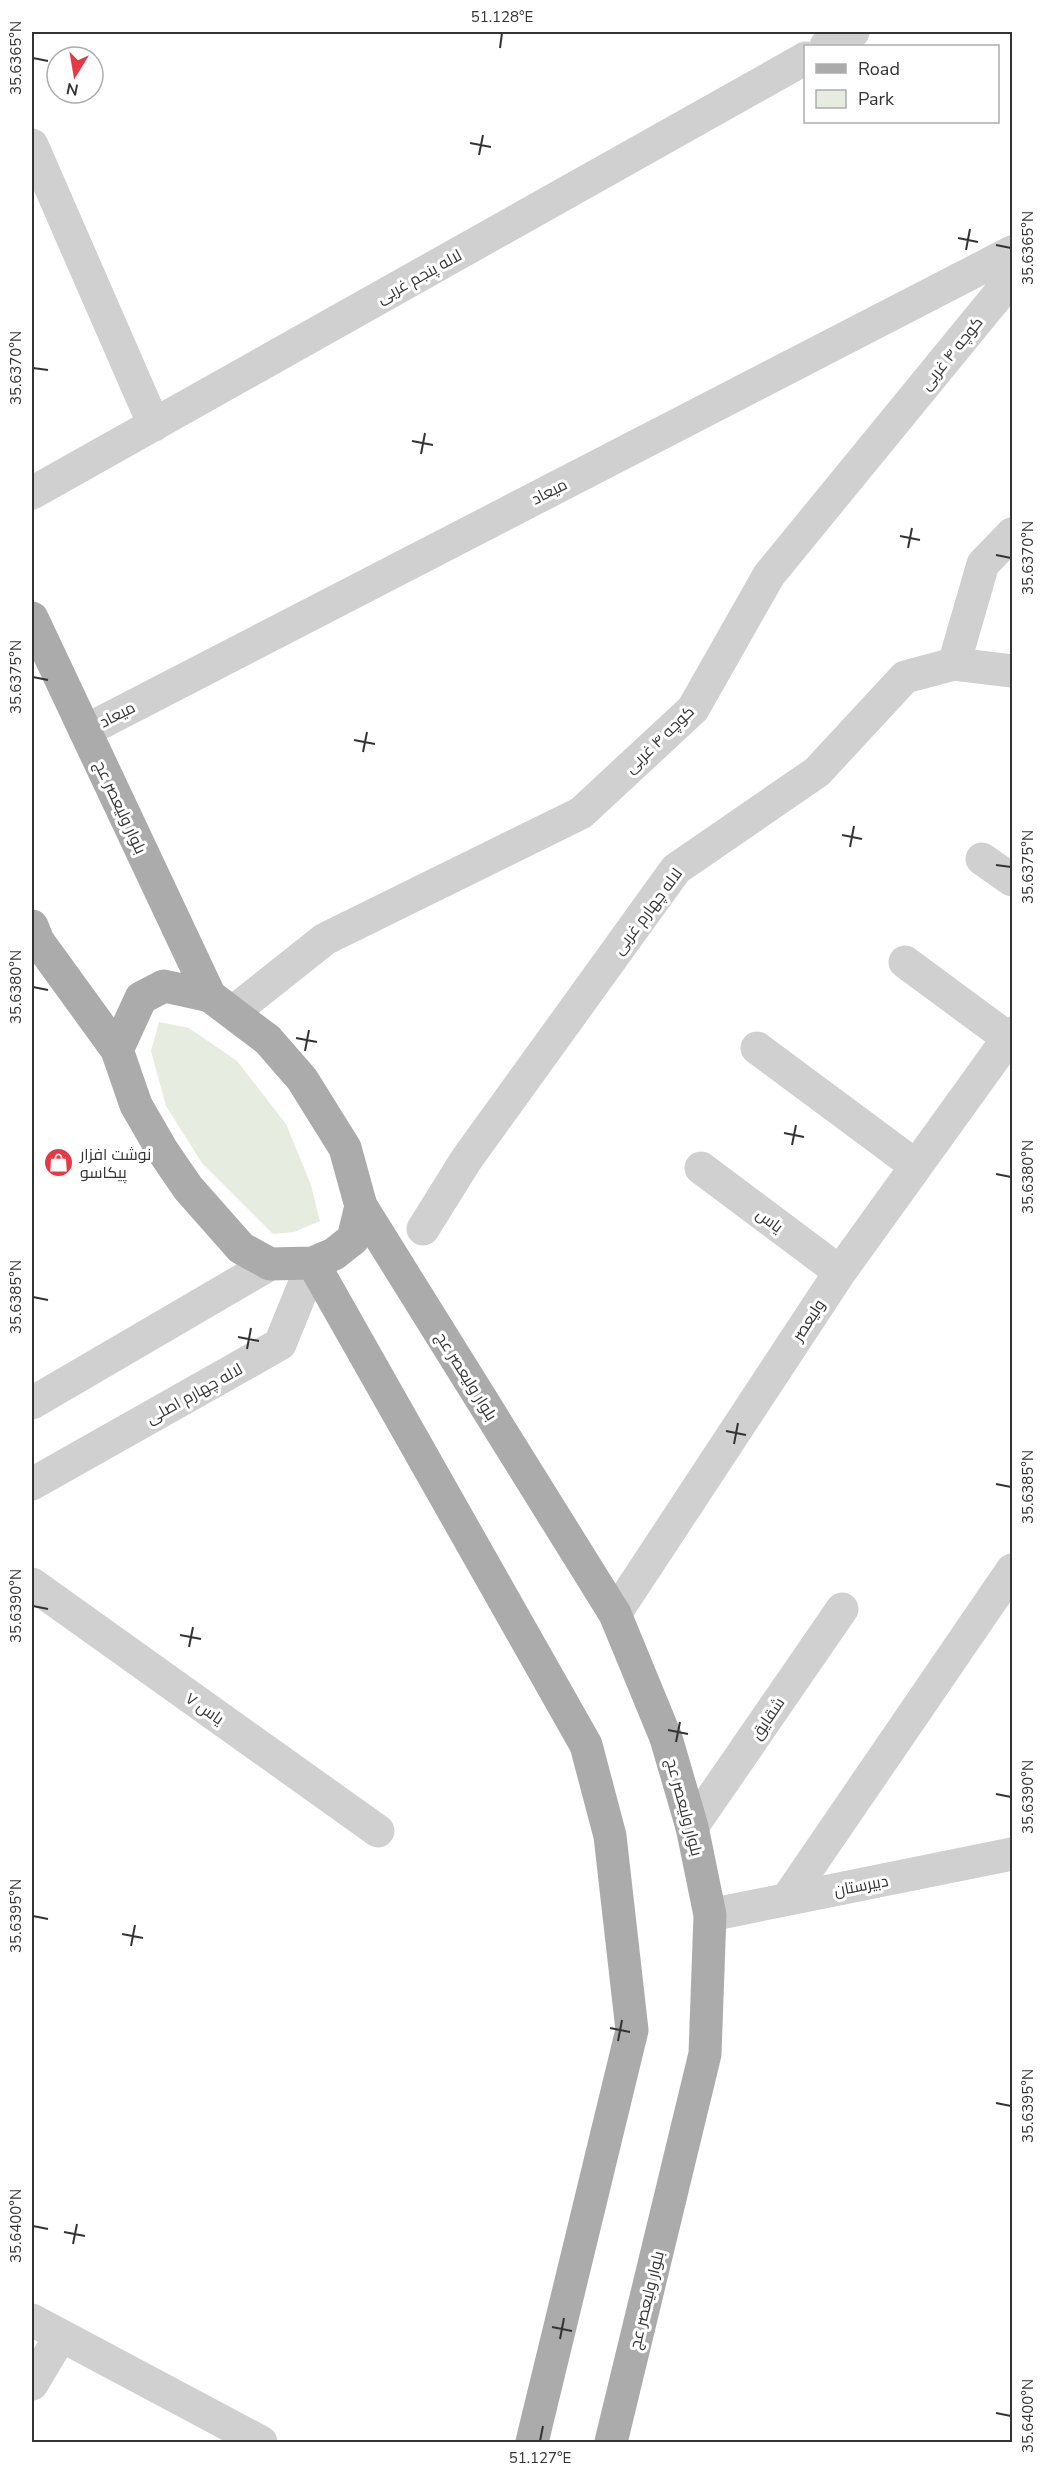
<svg xmlns="http://www.w3.org/2000/svg" width="1044" height="2474" viewBox="0 0 1044 2474" font-family="'Nunito Sans',Cairo,sans-serif">
	<style>
		.green { fill: #e6ecdf }
		.lines { fill: none; stroke-linecap: round; stroke-linejoin: round }
		.minor { stroke: #d0d0d0; stroke-width: 33 }
		.major { stroke: #ababab; stroke-width: 33 }
		.ticks { fill: none; stroke: #333; stroke-width: 2 }
		.labels { text-anchor: middle; stroke-width: 6; stroke-linejoin: round; paint-order: stroke }
		.street-label { font-size: 16px; fill: #333; stroke: #fff }
		.poi-label { font-size: 16px; fill: #333; stroke: #fff; text-anchor: start }
		.neatline { fill: none; stroke: #333; stroke-width: 2 }
		.ticks-label { font-size: 15px; text-anchor: middle; fill: #333 }
	</style>
	<rect width="100%" height="100%" fill="#fff"/>
	<path class="green" d="M159 1022 189 1028 237 1061 286 1124 311 1185 320 1221 294 1232 273 1234 202 1163 166 1106 151 1051Z"/>
	<g class="lines">
		<path class="minor" d="M826 46 853 32
			M32 145 154 425
			M32 493 806 58
			M954 664 983 564 1012 534
			M85 731 1012 252
			M982 859 1012 880
			M905 962 1012 1041
			M233 1012 325 939 581 813 693 709 769 575 1012 278
			M757 1048 916 1166
			M701 1168 840 1272
			M423 1229 466 1160 676 869 817 772 905 677 954 664 1012 671
			M32 1403 270 1264
			M32 1484 280 1344 313 1263
			M32 1584 378 1831
			M615 1614 840 1272 1012 1033
			M692 1827 842 1609
			M787 1899 1012 1570
			M710 1915 1012 1854
			M32 2320 261 2442
			M32 2384 60 2337"/>
		<path class="major" d="M32 618 210 996
			M32 926 38 941 117 1050 136 1105 162 1150 188 1188 241 1248 270 1264 313 1263 334 1254 353 1239 361 1206 345 1148 302 1079 268 1040 210 996 164 986 141 998 117 1050
			M361 1206 615 1614 666 1738 692 1827 710 1915 705 2054 611 2442
			M313 1263 586 1745 610 1836 632 2030 532 2442"/>
	</g>
	<path class="ticks" d="M500 48 502 33M33 58 48 61M470 143 491 147M479 155 483 135M958 238 978 242M996 245 1011 248M966 250 970 229M33 368 48 370M412 441 433 445M421 454 425 433M900 536 920 540M908 548 912 528M996 555 1011 558M33 677 48 680M354 740 375 744M363 752 367 732M842 835 862 839M850 847 854 826M996 865 1011 867M33 987 48 990M296 1038 317 1042M305 1051 309 1030M784 1133 804 1137M792 1145 796 1125M996 1174 1011 1177M33 1297 48 1300M238 1337 259 1341M247 1349 251 1328M726 1431 746 1435M734 1444 738 1423M996 1484 1011 1487M33 1606 48 1609M180 1635 201 1639M189 1647 193 1627M668 1730 688 1734M676 1742 680 1722M996 1794 1011 1797M33 1916 48 1919M122 1934 143 1938M131 1946 135 1925M610 2028 630 2032M618 2041 622 2020M996 2103 1011 2106M33 2226 48 2229M64 2232 85 2236M73 2244 77 2224M552 2327 572 2331M560 2339 564 2318M996 2413 1011 2416M540 2441 543 2426"/>
	<defs>
		<symbol id="shop-disc" viewBox="-11 -11 22 22"><circle r="9.5" fill="#e63946" stroke="#fff"/><path d="M-5-2.5h2.3a2.7 3.5 0 0 1 5.4 0H5L5.5 6h-11ZM-1.5-2.5h3a1.5 2.3 0 0 0-3 0Z" fill="#fff"/></symbol>
	</defs>
	<g fill-rule="evenodd">
		<use href="#shop-disc" x="42" y="1146" width="33" height="33"/>
	</g>
	<g class="labels">
		<g class="street-label">
			<text transform="translate(419 276) rotate(-29)" y="6">لاله پنجم غربی</text>
			<text transform="translate(951 353) rotate(-51)" y="6">کوچه ۴ غربی</text>
			<text transform="translate(549 491) rotate(-27)" y="6">میعاد</text>
			<text transform="translate(117 714) rotate(-27)" y="6">میعاد</text>
			<text transform="translate(659 739) rotate(-44)" y="6">کوچه ۴ غربی</text>
			<text transform="translate(121 807) rotate(65)" y="6">بلوار ولیعصر عج</text>
			<text transform="translate(647 911) rotate(-53)" y="6">لاله چهارم غربی</text>
			<text transform="translate(770 1220) rotate(37)" y="6">یاس</text>
			<text transform="translate(808 1320) rotate(-57)" y="6">ولیعصر</text>
			<text transform="translate(467 1376) rotate(58)" y="6">بلوار ولیعصر عج</text>
			<text transform="translate(194 1393) rotate(-29)" y="6">لاله چهارم اصلی</text>
			<text transform="translate(205 1708) rotate(35)" y="6">یاس ۷</text>
			<text transform="translate(767 1718) rotate(-56)" y="6">شقایق</text>
			<text transform="translate(685 1807) rotate(75)" y="6">بلوار ولیعصر عج</text>
			<text transform="translate(861 1885) rotate(-11)" y="6">دبیرستان</text>
			<text transform="translate(646 2300) rotate(-76)" y="6">بلوار ولیعصر عج</text>
		</g>
		<g class="poi-label">
			<text x="80" y="1160">نوشت افزار<tspan x="80" dy="18">پیکاسو</tspan></text>
		</g>
	</g>
	<rect width="1044" height="2474" fill="none" stroke="#ffffff" stroke-width="66"/>
	<rect x="804" y="45" width="195" height="78" fill="#ffffff" stroke="#adadad" stroke-width="1.5"/>
	<rect x="816" y="64" width="30" height="9" fill="#ababab" stroke="#adadad" stroke-width="1.5"/>
	<text x="858" y="75" font-size="18" fill="#333333">Road</text>
	<rect x="816" y="90" width="30" height="18" fill="#e6ecdf" stroke="#adadad" stroke-width="1.5"/>
	<text x="858" y="105" font-size="18" fill="#333333">Park</text>
	<g transform="translate(75 75) rotate(191)"><circle r="28" fill="#ffffff" stroke="#adadad" stroke-width="1.5"/>
	<path d="M0-4.5L10 22L0 15L-10 22Z" fill="#e63946"/>
	<text y="-9" font-size="16" font-weight="bold" text-anchor="middle" fill="#333333">N</text>
	</g>
	<rect x="33" y="33" width="978" height="2408" class="neatline"/>
	<g class="ticks-label">
		<text x="502" y="22">51.128°E</text>
		<text transform="translate(16 58) rotate(-90)" y="5">35.6365°N</text>
		<text transform="translate(1028 248) rotate(-90)" y="5">35.6365°N</text>
		<text transform="translate(16 368) rotate(-90)" y="5">35.6370°N</text>
		<text transform="translate(1028 558) rotate(-90)" y="5">35.6370°N</text>
		<text transform="translate(16 677) rotate(-90)" y="5">35.6375°N</text>
		<text transform="translate(1028 867) rotate(-90)" y="5">35.6375°N</text>
		<text transform="translate(16 987) rotate(-90)" y="5">35.6380°N</text>
		<text transform="translate(1028 1177) rotate(-90)" y="5">35.6380°N</text>
		<text transform="translate(16 1297) rotate(-90)" y="5">35.6385°N</text>
		<text transform="translate(1028 1487) rotate(-90)" y="5">35.6385°N</text>
		<text transform="translate(16 1606) rotate(-90)" y="5">35.6390°N</text>
		<text transform="translate(1028 1797) rotate(-90)" y="5">35.6390°N</text>
		<text transform="translate(16 1916) rotate(-90)" y="5">35.6395°N</text>
		<text transform="translate(1028 2106) rotate(-90)" y="5">35.6395°N</text>
		<text transform="translate(16 2226) rotate(-90)" y="5">35.6400°N</text>
		<text transform="translate(1028 2416) rotate(-90)" y="5">35.6400°N</text>
		<text x="540" y="2463">51.127°E</text>
	</g>
</svg>
